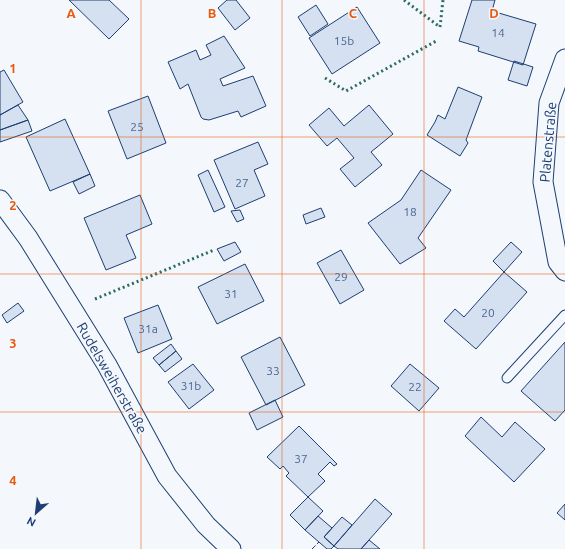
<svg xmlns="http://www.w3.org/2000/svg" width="565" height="549" viewBox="0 0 565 549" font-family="Ubuntu,sans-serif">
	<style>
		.building { fill: #d5e0f0; stroke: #1d3f73 }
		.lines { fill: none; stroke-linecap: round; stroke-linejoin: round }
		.service-casing { stroke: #1d3f73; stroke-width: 11 }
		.minor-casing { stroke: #1d3f73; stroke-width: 21 }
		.service { stroke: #f4f7fb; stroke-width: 9 }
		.minor { stroke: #f4f7fb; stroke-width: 19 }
		.hedge { stroke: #2c6c60; stroke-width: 3; stroke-dasharray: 2 3; stroke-linecap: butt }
		.fence { stroke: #1d3f73; stroke-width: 1; stroke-dasharray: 5 2; stroke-linecap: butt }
		.grid { fill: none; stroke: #e8590c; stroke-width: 1; stroke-opacity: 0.55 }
		.labels { text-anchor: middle; stroke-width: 3; stroke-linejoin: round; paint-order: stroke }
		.number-label { font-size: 12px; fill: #4b6792 }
		.street-label { font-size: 14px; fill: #1d3f73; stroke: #f4f7fb }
		.grid-label { font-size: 13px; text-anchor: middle; font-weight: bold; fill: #e8590c; stroke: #f4f7fb; stroke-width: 3; stroke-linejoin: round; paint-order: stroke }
	</style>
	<rect width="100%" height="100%" fill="#f4f7fb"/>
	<path class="building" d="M69 0H109L129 19 109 39Z
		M227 0H236L250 18 235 30 218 8Z
		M472 0H495L492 11 536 24 523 65 478 51 479 47 459 41Z
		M316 5 328 24 310 36 298 17Z
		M357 7 380 43 332 74 309 38Z
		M224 36 245 68 220 79 223 86 253 76 266 106 241 117 238 111 209 120 203 119 201 117 188 84 180 89 168 62 196 50 200 60 211 55 206 45Z
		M514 61 533 67 527 86 508 80Z
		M4 70 23 102 0 115V72Z
		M458 87 482 97 466 140 468 143 460 156 427 135 435 122 438 115 445 119Z
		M148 96 166 143 127 159 108 111Z
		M18 105 28 120 0 130V115Z
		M369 105 393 134 371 152 382 165 355 187 340 169 354 158 337 138 327 146 309 125 329 108 344 126Z
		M65 119 90 174 50 191 26 137Z
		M28 120 32 131 0 142V130Z
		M258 142 268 164 254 170 265 196 235 209 214 160Z
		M208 170 225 207 214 212 198 175Z
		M421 170 451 190 418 238 426 248 400 264 368 223 401 200Z
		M90 174 95 186 79 194 73 182Z
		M140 195 152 224 126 235 136 258 106 270 84 218Z
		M321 208 325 217 306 224 303 215Z
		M240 210 244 219 237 222 231 211Z
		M235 242 241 252 224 261 217 249Z
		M511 242 522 252 504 272 493 261Z
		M341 250 364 290 340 304 317 263Z
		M245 264 264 301 217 324 198 287Z
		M504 272 527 292 476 349 444 321 455 309 464 317Z
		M18 303 24 311 7 323 2 315Z
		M158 305 172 339 138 353 124 318Z
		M280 337 305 385 266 405 241 357Z
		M565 342V410L555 421 521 391Z
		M171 344 176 351 159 365 153 358Z
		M176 351 182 359 165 372 159 365Z
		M193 364 214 390 189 409 168 382Z
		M410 364 439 388 419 411 391 386Z
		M275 400 283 417 257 430 249 413Z
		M481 417 502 437 515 422 545 449 514 482 465 436Z
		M299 426 337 464 334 466 330 462 318 474 325 481 308 497 286 476 289 473 283 466 280 469 267 457Z
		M308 497 323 511 305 530 290 515Z
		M375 499 392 514 361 549H338L334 546Z
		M565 504V520L557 513Z
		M318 516 332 528 324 537 334 546 331 549H327L305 530Z
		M342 517 352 525 334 546 324 537Z
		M369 540 380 549H361Z"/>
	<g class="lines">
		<defs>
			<path id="service" d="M507 378 565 315"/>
			<path id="minor" d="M565 59 549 103 543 182 558 262 565 271
				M0 200 28 238 107 365 167 476 206 525 231 549"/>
		</defs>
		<use href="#service" class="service-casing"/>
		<use href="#minor" class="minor-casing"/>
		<use href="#service" class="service"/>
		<use href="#minor" class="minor"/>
		<path class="hedge" d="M404 0 440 27 443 0
			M325 78 346 91 438 40
			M95 299 214 250"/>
		<path class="fence" d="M312 549 319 542"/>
	</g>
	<path class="grid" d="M141 0V549M282 0V549M424 0V549M0 137H565M0 274H565M0 412H565"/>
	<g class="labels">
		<g class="number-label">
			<text x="498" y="37">14</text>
			<text x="344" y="45">15b</text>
			<text x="137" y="131">25</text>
			<text x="242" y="187">27</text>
			<text x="410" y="216">18</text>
			<text x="341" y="281">29</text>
			<text x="231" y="298">31</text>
			<text x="488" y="317">20</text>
			<text x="148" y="333">31a</text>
			<text x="273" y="375">33</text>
			<text x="191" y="390">31b</text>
			<text x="415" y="391">22</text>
			<text x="301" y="463">37</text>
		</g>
		<g class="street-label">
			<text transform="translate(548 142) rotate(-85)" y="5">Platenstraße</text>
			<text transform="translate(112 378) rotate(60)" y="5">Rudelsweiherstraße</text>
		</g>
	</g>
	<g class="grid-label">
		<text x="71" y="18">A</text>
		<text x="212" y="18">B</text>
		<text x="353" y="18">C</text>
		<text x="494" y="18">D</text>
		<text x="13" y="73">1</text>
		<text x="13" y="210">2</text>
		<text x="13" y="348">3</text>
		<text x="13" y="485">4</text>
	</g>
	<g transform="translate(36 513) rotate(208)" stroke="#f4f7fb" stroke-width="3" paint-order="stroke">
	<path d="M0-3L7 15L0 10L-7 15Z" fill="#1d3f73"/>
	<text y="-6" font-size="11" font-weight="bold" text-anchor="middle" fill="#1d3f73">N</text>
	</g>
</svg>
